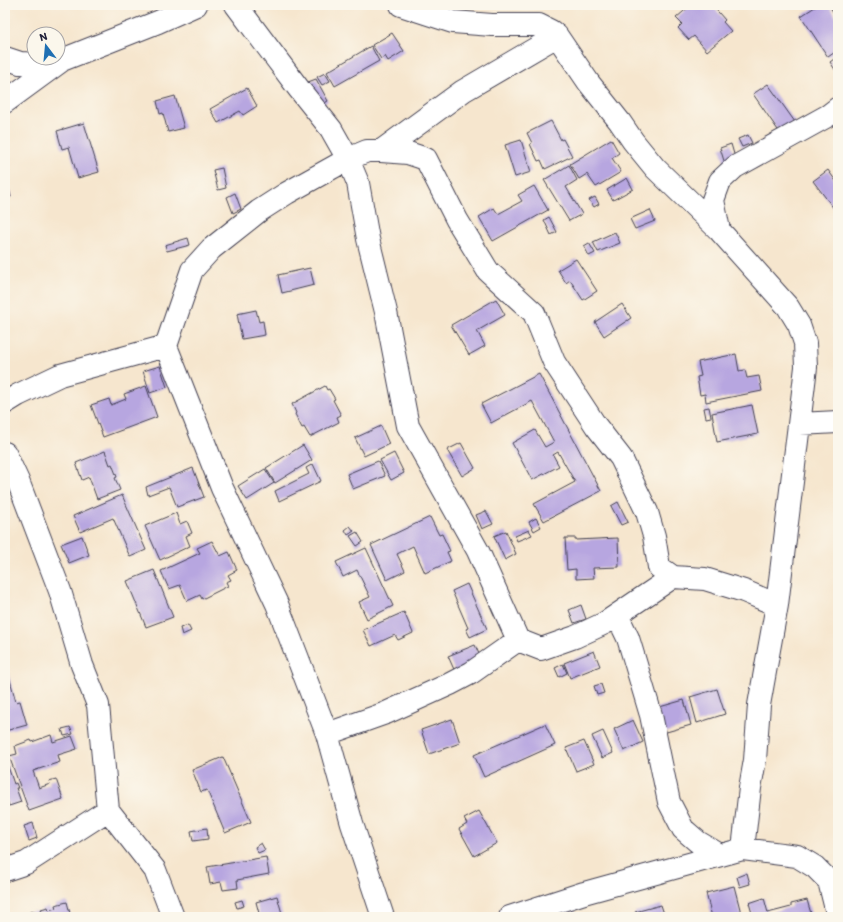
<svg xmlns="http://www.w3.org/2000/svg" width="843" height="922" viewBox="0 0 843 922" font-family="Itim,sans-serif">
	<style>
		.building { fill: #b7a6e0 }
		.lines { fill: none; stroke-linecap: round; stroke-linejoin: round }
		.minor-casing { stroke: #423f51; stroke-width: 24 }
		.minor { stroke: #fff; stroke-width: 22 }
	</style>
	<rect width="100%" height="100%" fill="#fbf7ec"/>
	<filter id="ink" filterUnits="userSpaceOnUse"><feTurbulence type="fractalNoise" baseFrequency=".025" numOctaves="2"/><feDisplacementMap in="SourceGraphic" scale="8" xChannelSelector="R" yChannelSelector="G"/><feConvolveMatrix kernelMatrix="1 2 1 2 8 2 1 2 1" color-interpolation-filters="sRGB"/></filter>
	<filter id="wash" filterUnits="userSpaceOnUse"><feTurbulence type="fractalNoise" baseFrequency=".012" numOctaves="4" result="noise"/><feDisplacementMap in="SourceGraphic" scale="16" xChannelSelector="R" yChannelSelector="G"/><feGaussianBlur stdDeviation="0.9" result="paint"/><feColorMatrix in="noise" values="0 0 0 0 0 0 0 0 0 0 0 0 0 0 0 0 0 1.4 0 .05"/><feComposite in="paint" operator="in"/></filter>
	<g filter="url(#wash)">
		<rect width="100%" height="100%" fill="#f6e6ce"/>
		<g id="blocks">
			<path class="building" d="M691 5H712L725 20 723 22 731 31 707 51 694 36 689 40 678 28 682 24 676 18Z
				M818 5H829L838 20V50L828 57 801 16Z
				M392 33 404 51 388 61 385 56 381 59 372 45Z
				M371 46 379 61 335 86 327 72Z
				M838 56V74L830 62Z
				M325 73 330 81 322 85 317 77Z
				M316 79 328 101 321 105 308 82Z
				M768 84 795 122 780 133 753 94Z
				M247 88 257 106 243 115 240 111 218 123 210 109Z
				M175 96 184 128 168 132 163 113 160 114 157 101Z
				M551 121 561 140 563 139 572 156 545 169 541 160 538 161 530 144 532 143 527 133Z
				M84 123 99 172 78 178 69 147 62 149 57 131Z
				M748 135 752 143 742 147 738 139Z
				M611 139 619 153 612 158 621 172 596 187 587 174 579 179 570 164Z
				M521 140 531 172 515 177 505 145Z
				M731 144 736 161 725 164 720 148Z
				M569 165 577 180 566 187 582 214 569 221 544 180Z
				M222 168 226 188 218 190 213 170Z
				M828 170 838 184V214L813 181Z
				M627 178 633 189 613 200 607 190Z
				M534 186 548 210 493 241 479 217 494 208 498 214 522 201 518 195Z
				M9 189 11 197 5 198V190Z
				M235 193 241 209 233 213 227 197Z
				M595 197 599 204 594 207 589 200Z
				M650 210 655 221 635 229 630 219Z
				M549 217 557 232 551 235 544 220Z
				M615 232 620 243 598 252 593 242Z
				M188 238 190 245 167 251 165 245Z
				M589 243 595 253 589 256 584 246Z
				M576 259 597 291 583 300 570 280 566 283 558 270Z
				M310 268 314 285 282 293 278 275Z
				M496 299 505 315 477 331 485 346 469 355 451 325Z
				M622 304 631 318 604 336 595 322Z
				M256 310 259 322 263 321 265 335 242 339 237 314Z
				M736 354 739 371 745 370 747 378 759 376 762 391 706 402 705 394 700 395 697 377 701 376 698 362Z
				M160 366 167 387 150 393 143 371Z
				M539 374 601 491 544 521 534 504 575 482 558 452 553 455 559 466 532 480 512 443 535 430 545 447 554 442 532 401 491 423 481 404Z
				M146 386 157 417 103 437 91 405 109 399 111 405 126 399 124 394Z
				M325 386 327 390 329 389 335 399 333 400 341 415 337 417 339 422 310 437 304 427 302 428 295 414 296 413 292 404Z
				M752 405 758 434 717 442 712 413Z
				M709 407 711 417 706 418 704 408Z
				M381 426 389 444 364 456 355 438Z
				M461 443 475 468 462 476 447 450Z
				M303 445 312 460 275 483 266 468Z
				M105 451 110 465 112 464 117 477 115 478 120 490 97 499 89 477 82 480 76 463Z
				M394 453 404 473 391 480 380 460Z
				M378 461 385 476 353 489 347 474Z
				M313 464 321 481 279 501 275 491 309 474 306 468Z
				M193 468 204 497 177 507 169 487 148 495 146 487Z
				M265 469 274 483 247 500 238 486Z
				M122 495 146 550 130 557 113 518 80 532 73 516Z
				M618 502 628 522 621 525 611 506Z
				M486 511 493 524 482 529 476 515Z
				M176 513 180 524 187 521 192 533 186 536 190 546 160 560 145 526Z
				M430 517 439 535 442 534 450 551 447 552 451 561 425 573 413 546 397 554 405 571 387 580 371 545Z
				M536 518 541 527 534 531 529 522Z
				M350 526 354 531 348 535 345 530Z
				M529 530 532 535 517 541 515 536Z
				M506 531 516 554 505 560 494 536Z
				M357 532 363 542 357 546 350 536Z
				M82 536 89 555 69 563 61 544Z
				M565 538H576V540L618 538 619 567 593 568 594 578 576 579V569L567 570Z
				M212 541 220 556 229 552 237 570 228 575 231 580 226 582 228 586 202 599 200 595 187 601 180 585 169 589 161 571 200 553 197 548Z
				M366 548 393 606 367 619 359 602 370 597 357 570 343 577 336 562Z
				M154 570 173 617 146 627 127 581Z
				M467 584 487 629 470 637 466 629 468 628 452 591Z
				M581 605 586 619 574 623 569 610Z
				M404 612 413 633 398 640 395 635 371 646 363 630Z
				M188 625 191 631 182 635 180 628Z
				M475 645 483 663 456 674 448 656Z
				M594 651 600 666 570 678 564 663Z
				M563 664 567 673 559 677 555 668Z
				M7 669 16 702 20 701 27 725 5 731V670Z
				M601 684 604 693 597 695 594 686Z
				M717 689 725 714 697 723 690 697Z
				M684 700 691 725 663 733 656 708Z
				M452 719 460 743 429 754 421 730Z
				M633 720 643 742 624 751 614 729Z
				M545 724 555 745 484 777 474 755Z
				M70 727 73 734 64 736 62 729Z
				M603 731 613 753 602 758 592 736Z
				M51 735 53 742 72 736 77 749 58 755 60 762 33 771 39 788 50 784 49 781 56 779 63 799 29 811 9 756 17 754 15 746 31 740 32 742Z
				M584 741 594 764 576 771 566 748Z
				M223 757 251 822 225 833 207 790 201 792 192 770Z
				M5 758 14 784 16 783 18 788H16L21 802 9 806 7 800H5Z
				M479 811 497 843 474 856 459 829 467 824 464 819Z
				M33 823 37 838 29 841 24 826Z
				M207 828 208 839 193 841 191 831Z
				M261 843 265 850 258 853 255 847Z
				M266 857 269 874 237 880 238 888 223 890 221 882 210 884 207 867Z
				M747 873 750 884 740 887 737 877Z
				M734 886 742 917H712L706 893Z
				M277 896 283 917H260L256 902Z
				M764 898 768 913 791 907V904L807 900 812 917H753L749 903Z
				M242 900 244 906 237 908 235 902Z
				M67 902 71 917H23L22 914 35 911 36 913 42 912 41 909 48 907 49 910 56 908 55 905Z
				M661 905 665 917H636L635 912Z
				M575 911 577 917H563L562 914Z"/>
		</g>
	</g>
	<g filter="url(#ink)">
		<use href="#blocks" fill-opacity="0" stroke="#423f51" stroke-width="1"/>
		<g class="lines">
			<defs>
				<path id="minor" d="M236 5 299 89 331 129 348 159 358 183 368 239 386 312 408 426 478 551 518 640 541 649 575 637 605 623 673 577
					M401 5 453 22 492 25H539L551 31 557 36 589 83 620 122 633 141 655 168 719 230 788 307 799 325 805 343 806 367 777 605 759 705 755 760 750 788 743 849 584 893 510 917
					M5 58 20 63 40 64 62 60 158 22 196 5
					M5 102 61 61
					M381 151 463 91 557 36
					M719 230 713 200 720 181 735 167 829 115 838 108
					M166 346 222 488 277 604 327 734 386 713 450 684 471 673 518 640
					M5 403 18 395 60 375 166 346 192 270 211 249 259 211 287 193 348 159 367 151H381L408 153 426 159 457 220 488 271 534 313 554 362 596 426 621 458 647 512 654 536 659 567 673 577 705 579 744 591 777 605
					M799 424 838 422
					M5 453 18 481 60 591 82 665 98 705 108 810 155 870 173 917
					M617 615 628 638 651 715 669 802 683 829 698 842 720 855
					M327 734 352 824 383 917
					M743 849 797 856 815 867 829 881 838 917
					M5 870 26 863 108 810"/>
			</defs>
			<use href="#minor" class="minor-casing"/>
			<use href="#minor" class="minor"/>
		</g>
	</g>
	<rect width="843" height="922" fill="none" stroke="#fbf7ec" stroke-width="20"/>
	<g transform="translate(46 46) rotate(344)"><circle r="19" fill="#fbf7ec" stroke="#a4a2a5"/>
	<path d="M0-3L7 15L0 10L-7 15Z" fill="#1f6fb2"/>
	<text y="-6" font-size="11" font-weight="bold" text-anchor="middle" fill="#22223b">N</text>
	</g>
</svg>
